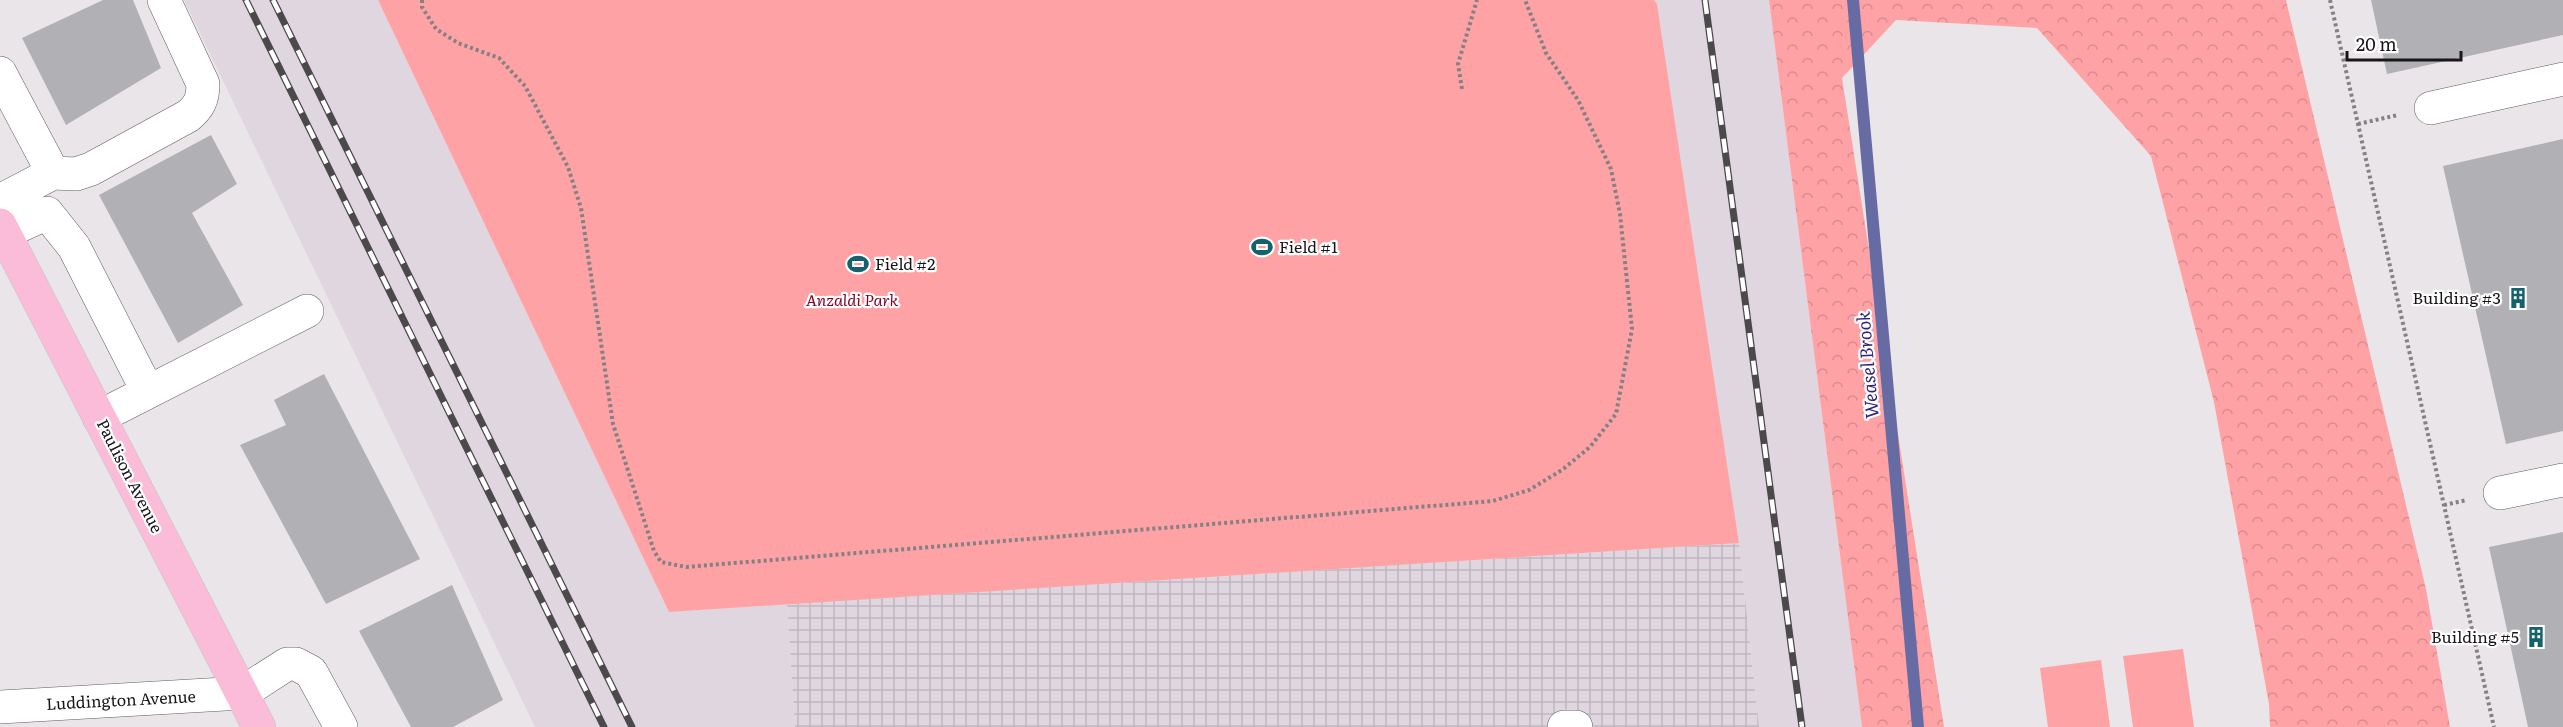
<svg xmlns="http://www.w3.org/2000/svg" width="2563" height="727" viewBox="0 0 2563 727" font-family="Literata,serif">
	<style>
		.built { fill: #e0d6df }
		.industrial { fill: url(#industrial-grid) }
		.forest { fill: url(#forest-crowns) }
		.park { fill: #fea2a6 }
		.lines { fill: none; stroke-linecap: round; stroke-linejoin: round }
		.stream { stroke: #676ba3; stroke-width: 12 }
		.building { fill: #b1b0b4 }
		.minor-casing { stroke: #5f5c5f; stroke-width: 34 }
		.major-casing { stroke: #c3c2c3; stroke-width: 34 }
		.path { stroke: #848184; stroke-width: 4; stroke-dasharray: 3 3; stroke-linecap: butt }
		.minor { stroke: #fff; stroke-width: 33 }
		.major { stroke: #fabcd8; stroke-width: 33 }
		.rail-casing { stroke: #4c494b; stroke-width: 7 }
		.rail { stroke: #fff; stroke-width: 4.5; stroke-dasharray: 14; stroke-linecap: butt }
		.labels { text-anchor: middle; stroke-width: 4.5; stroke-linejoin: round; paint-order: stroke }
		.poi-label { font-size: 16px; fill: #181618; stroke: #fff; text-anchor: start }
		.park-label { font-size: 16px; font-style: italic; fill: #7f0725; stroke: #fff }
		.street-label { font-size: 16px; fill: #181618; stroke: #fff }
		.water-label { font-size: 18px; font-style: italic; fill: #2e2581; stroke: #fff }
	</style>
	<defs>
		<pattern id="industrial-grid" width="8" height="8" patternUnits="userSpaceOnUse" patternTransform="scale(1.5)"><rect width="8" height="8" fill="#e0d6df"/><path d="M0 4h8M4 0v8" fill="none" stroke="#bfb7bf"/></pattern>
		<pattern id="forest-crowns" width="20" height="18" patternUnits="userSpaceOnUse" patternTransform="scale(1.5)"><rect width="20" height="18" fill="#fea2a6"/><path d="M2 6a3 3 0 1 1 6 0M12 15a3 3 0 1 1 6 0" fill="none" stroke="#d98b8e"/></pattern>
	</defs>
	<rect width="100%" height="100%" fill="#eae5e9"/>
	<path class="built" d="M184 0H378L669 612 787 604 795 727H535Z
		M1654 0H1769L1862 727H1759L1739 543 1657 4Z"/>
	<path class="industrial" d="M1739 543 1759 727H795L787 604Z"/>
	<path class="forest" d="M1769 0H2286L2426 589 2450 727H2270L2269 704 2214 402 2151 156 2037 28 1896 20 1842 78 1944 727H1862Z"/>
	<path class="park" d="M378 0H1654L1657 4 1739 543 669 612Z
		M2183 649 2194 727H2133L2123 656Z
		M2101 660 2110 727H2048L2040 668Z"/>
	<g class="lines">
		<path class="stream" d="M1853 0 1918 727"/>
	</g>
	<path class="building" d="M103 0H133L161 68 66 125 22 38Z
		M2371 0H2563V35L2387 74Z
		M211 135 237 184 192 213 243 305 178 343 99 195Z
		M2563 139V431L2506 444 2443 166Z
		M324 374 420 559 326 604 240 445 286 425 274 400Z
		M2563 532V727H2528L2489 547Z
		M452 585 503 700 453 727H411L359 631Z"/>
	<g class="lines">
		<defs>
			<path id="minor" d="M0 73 53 173
				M2431 108 2563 79
				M0 201 53 173 76 174 91 169 188 116C199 107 203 99 203 84L164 0
				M4 233 47 213 74 247 148 392
				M99 417 307 311
				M2500 493 2563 480
				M0 707 242 693 287 664H296L311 672 341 727
				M1564 727H1576"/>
			<path id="major" d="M0 225 259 727"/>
		</defs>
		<use href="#minor" class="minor-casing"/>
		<use href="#major" class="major-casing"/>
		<path class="path" d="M422 0V7L436 29 458 43 499 58 525 86 568 167 581 208 613 424 654 551 661 562 686 567 1493 501 1529 490 1562 470 1590 447 1616 414 1632 329 1620 214 1611 169 1578 100 1546 53 1525 0
			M2330 0 2494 727
			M1462 89 1458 64 1477 0
			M2358 124 2398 115
			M2444 505 2467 500"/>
		<use href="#minor" class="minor"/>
		<use href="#major" class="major"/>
		<defs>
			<path id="rail" d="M246 0 604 727
				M273 0 632 727
				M1705 0 1802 727"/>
		</defs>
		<use href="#rail" class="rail-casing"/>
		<use href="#rail" class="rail"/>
	</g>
	<defs>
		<symbol id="stadium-bare" viewBox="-9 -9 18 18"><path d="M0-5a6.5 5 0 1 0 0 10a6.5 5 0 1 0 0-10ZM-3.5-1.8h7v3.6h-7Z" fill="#14626b" stroke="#fff" stroke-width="2.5" paint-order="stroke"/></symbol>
		<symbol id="building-bare" viewBox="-9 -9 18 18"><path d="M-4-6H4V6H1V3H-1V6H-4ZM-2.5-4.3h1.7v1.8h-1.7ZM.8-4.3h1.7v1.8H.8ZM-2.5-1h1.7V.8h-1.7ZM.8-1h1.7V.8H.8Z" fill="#14626b" stroke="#fff" stroke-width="2.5" paint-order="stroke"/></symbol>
	</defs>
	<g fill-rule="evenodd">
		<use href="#stadium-bare" x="1247" y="232" width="30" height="30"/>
		<use href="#stadium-bare" x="843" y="249" width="30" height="30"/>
		<use href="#building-bare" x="2503" y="283" width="30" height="30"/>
		<use href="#building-bare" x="2521" y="622" width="30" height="30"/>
	</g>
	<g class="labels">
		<g class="poi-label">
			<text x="1279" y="253">Field #1</text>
			<text x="875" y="270">Field #2</text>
			<text x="2501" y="304" text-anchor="end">Building #3</text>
			<text x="2519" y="643" text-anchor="end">Building #5</text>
		</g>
		<g class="park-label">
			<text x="852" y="306">Anzaldi Park</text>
		</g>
		<g class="street-label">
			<text transform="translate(130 476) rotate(63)" y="6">Paulison Avenue</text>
			<text transform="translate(121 700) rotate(-3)" y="6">Luddington Avenue</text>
		</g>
		<g class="water-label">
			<text transform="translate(1868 365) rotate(-95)" y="6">Weasel Brook</text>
		</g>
	</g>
	<path d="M2347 51v9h114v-9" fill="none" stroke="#181618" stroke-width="3"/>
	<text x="2356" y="51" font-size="18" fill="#181618" stroke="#ffffff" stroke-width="4.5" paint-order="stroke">20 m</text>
</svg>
